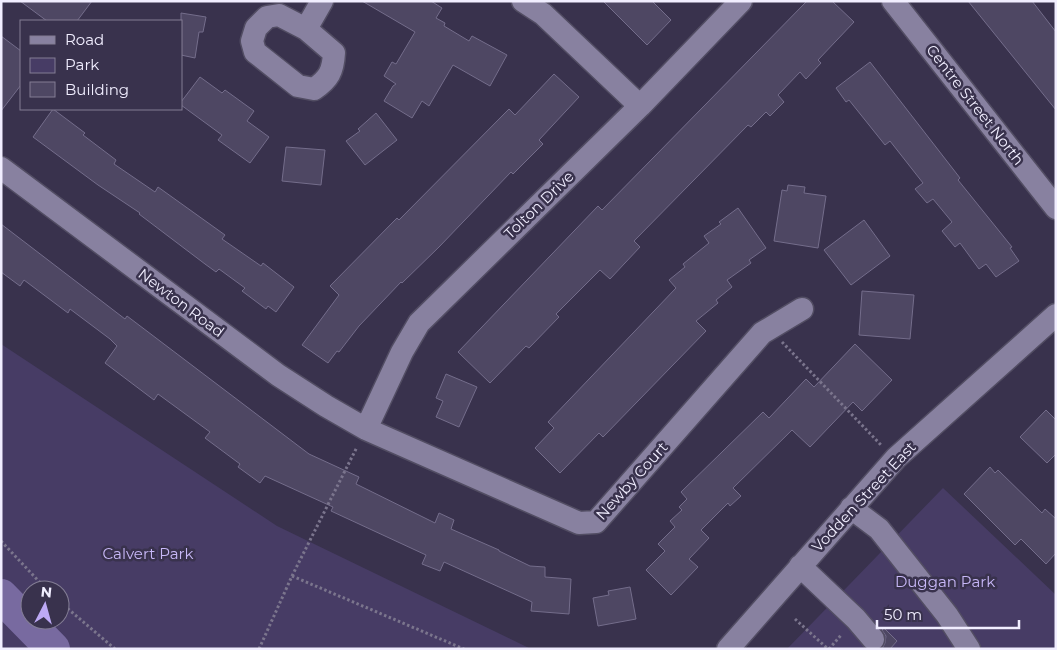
<svg xmlns="http://www.w3.org/2000/svg" width="1057" height="650" viewBox="0 0 1057 650" font-family="Montserrat,sans-serif">
	<style>
		.green { fill: #473c65; fill-rule: evenodd }
		.lines { fill: none; stroke-linecap: round; stroke-linejoin: round }
		.river { stroke: #786aa0; stroke-width: 34 }
		.building { fill: #4e4763; stroke: #746d8b }
		.minor-casing { stroke: #524d63; stroke-width: 25 }
		.path { stroke: #7b758d; stroke-width: 3; stroke-dasharray: 2.5 2.5; stroke-linecap: butt }
		.minor { stroke: #8881a0; stroke-width: 22 }
		.labels { text-anchor: middle; stroke-width: 5; stroke-linejoin: round; paint-order: stroke }
		.street-label { font-size: 15px; fill: #f1eeff; stroke: #39324d }
		.park-label { font-size: 15px; fill: #c8b8f8; stroke: #39324d }
	</style>
	<rect width="100%" height="100%" fill="#39324d"/>
	<path class="green" d="M1 344 277 526 531 649H1ZM30 590H60V620H30Z
		M943 488 1056 595V649H787Z"/>
	<g class="lines">
		<path class="river" d="M1 596 53 649"/>
	</g>
	<path class="building" d="M20 1H92L77 21H47Z
		M362 1H431L442 8 436 18 445 23 444 26 469 41 472 36 507 55 490 86 453 65 429 106 422 101 412 118 384 101 393 86 396 84 384 76 392 62 396 64 415 32Z
		M603 1H652L671 20 647 45Z
		M807 1H832L854 22 818 60 821 63 806 79 800 72 778 95 784 102 770 116 766 112 751 127 748 125 634 241 640 247 610 279 600 270 556 314 559 317 529 348 526 346 490 383 458 352 598 206 602 210Z
		M968 1H1032L1056 32V110Z
		M181 13 206 17 203 32H199L195 58 181 55Z
		M1 36 21 51V85L1 111Z
		M870 62 960 178 958 180 1012 247 1010 248 1019 261 996 277 986 264 979 269 960 243 955 247 942 231 952 222 933 199 927 203 915 189 923 183 890 141 885 145 849 100 846 102 836 88Z
		M554 74 579 97 539 140 543 144 513 174 511 172 439 247 402 283 401 282 359 326 339 352 337 351 328 363 302 345 339 295 330 286 397 218 399 220 509 109 515 115Z
		M200 77 222 93 225 90 254 111 247 121 269 137 250 163 218 140 222 135 181 105V102Z
		M53 109 85 133 83 135 116 160 114 164 155 192 158 187 225 235 222 239 261 266 263 263 294 287 276 312 268 306 266 309 242 291 245 288 219 269 216 272 205 264 139 214 140 213 98 185 33 137Z
		M376 113 397 140 365 165 346 141 360 131 358 129Z
		M286 147 325 150 321 185 282 181Z
		M788 185 805 187 804 193 826 196 818 248 774 241 782 190 787 191Z
		M738 208 766 248 749 260 751 263 727 280 732 287 716 300 718 303 696 321 706 331 603 437 599 433 560 473 535 448 554 428 548 422 676 288 669 280 685 267 683 264 709 243 704 236 721 224 719 222Z
		M864 220 890 256 851 285 824 250Z
		M1 224 125 319 127 316 309 454 359 477 356 484 435 523 439 513 454 520 451 529 499 550V551L530 566 545 567V577L571 579 569 614 531 611 532 602 444 562 440 571 422 564 426 555 331 511 333 507 265 476 260 483 238 467 240 464 205 438 210 432 158 394 154 400 105 363 117 346 110 339 70 309 68 313 24 280 20 286 1 272Z
		M862 291 914 295 910 339 859 335Z
		M855 344 892 380 862 411 853 402 810 447 792 430 733 488 741 496 730 506 728 503 701 530 709 538 689 559 698 567 671 595 646 570 665 551 658 544 675 527 670 521 682 510 679 507 687 499 681 492 763 412 769 418 806 379 814 387Z
		M446 374 477 387 459 427 436 417 443 401 436 398Z
		M1046 410 1056 420V454L1047 463 1020 437Z
		M990 467 995 473 998 470 1042 513 1045 509 1056 519V553L1046 564 1021 539 1015 545 964 494Z
		M630 587 636 619 598 626 593 598 609 595 608 591Z
		M884 628 897 641 890 649H882L885 643 886 636 882 630Z"/>
	<g class="lines">
		<defs>
			<path id="minor" d="M523 1 543 14 640 106
				M893 1 1056 208
				M279 15 306 29 334 53C333 71 329 79 314 89L298 86 255 52 252 41 256 28 267 17Z
				M306 29 322 1
				M1 168 278 375 326 406 366 429 579 523 596 522 762 333 802 309
				M366 429 402 352 419 323 640 106 741 1
				M851 508 879 529 947 615 969 649
				M800 566 856 619 873 639
				M728 649 896 458 1056 315"/>
		</defs>
		<use href="#minor" class="minor-casing"/>
		<path class="path" d="M782 342 882 446
			M1 541 47 590
			M292 576 464 649
			M60 602 115 649
			M795 619 828 649
			M259 649 292 576 357 447
			M829 649 842 634"/>
		<use href="#minor" class="minor"/>
	</g>
	<g class="labels">
		<g class="street-label">
			<text transform="translate(975 105) rotate(52)" y="5">Centre Street North</text>
			<text transform="translate(539 205) rotate(-44)" y="5">Tolton Drive</text>
			<text transform="translate(181 303) rotate(37)" y="5">Newton Road</text>
			<text transform="translate(632 481) rotate(-48)" y="5">Newby Court</text>
			<text transform="translate(864 497) rotate(-47)" y="5">Vodden Street East</text>
		</g>
		<g class="park-label">
			<text x="148" y="559">Calvert Park</text>
			<text x="945" y="587">Duggan Park</text>
		</g>
	</g>
	<rect width="1057" height="650" fill="none" stroke="#f1eeff" stroke-width="5"/>
	<rect x="20" y="20" width="162" height="90" fill="#39324d" stroke="#837d94"/>
	<rect x="30" y="36" width="25" height="8" fill="#8881a0" stroke="#837d94"/>
	<text x="65" y="45" font-size="15" fill="#f1eeff">Road</text>
	<rect x="30" y="58" width="25" height="15" fill="#473c65" stroke="#837d94"/>
	<text x="65" y="70" font-size="15" fill="#f1eeff">Park</text>
	<rect x="30" y="82" width="25" height="15" fill="#4e4763" stroke="#837d94"/>
	<text x="65" y="95" font-size="15" fill="#f1eeff">Building</text>
	<g transform="translate(45 605) rotate(6)"><circle r="24" fill="#39324d" stroke="#837d94"/>
	<path d="M0-4L9 19L0 12L-9 19Z" fill="#bda9f5"/>
	<text y="-8" font-size="14" font-weight="bold" text-anchor="middle" fill="#f1eeff">N</text>
	</g>
	<path d="M877 620v8h142v-8" fill="none" stroke="#f1eeff" stroke-width="2.5"/>
	<text x="884" y="620" font-size="15" fill="#f1eeff" stroke="#39324d" stroke-width="4" paint-order="stroke">50 m</text>
</svg>
